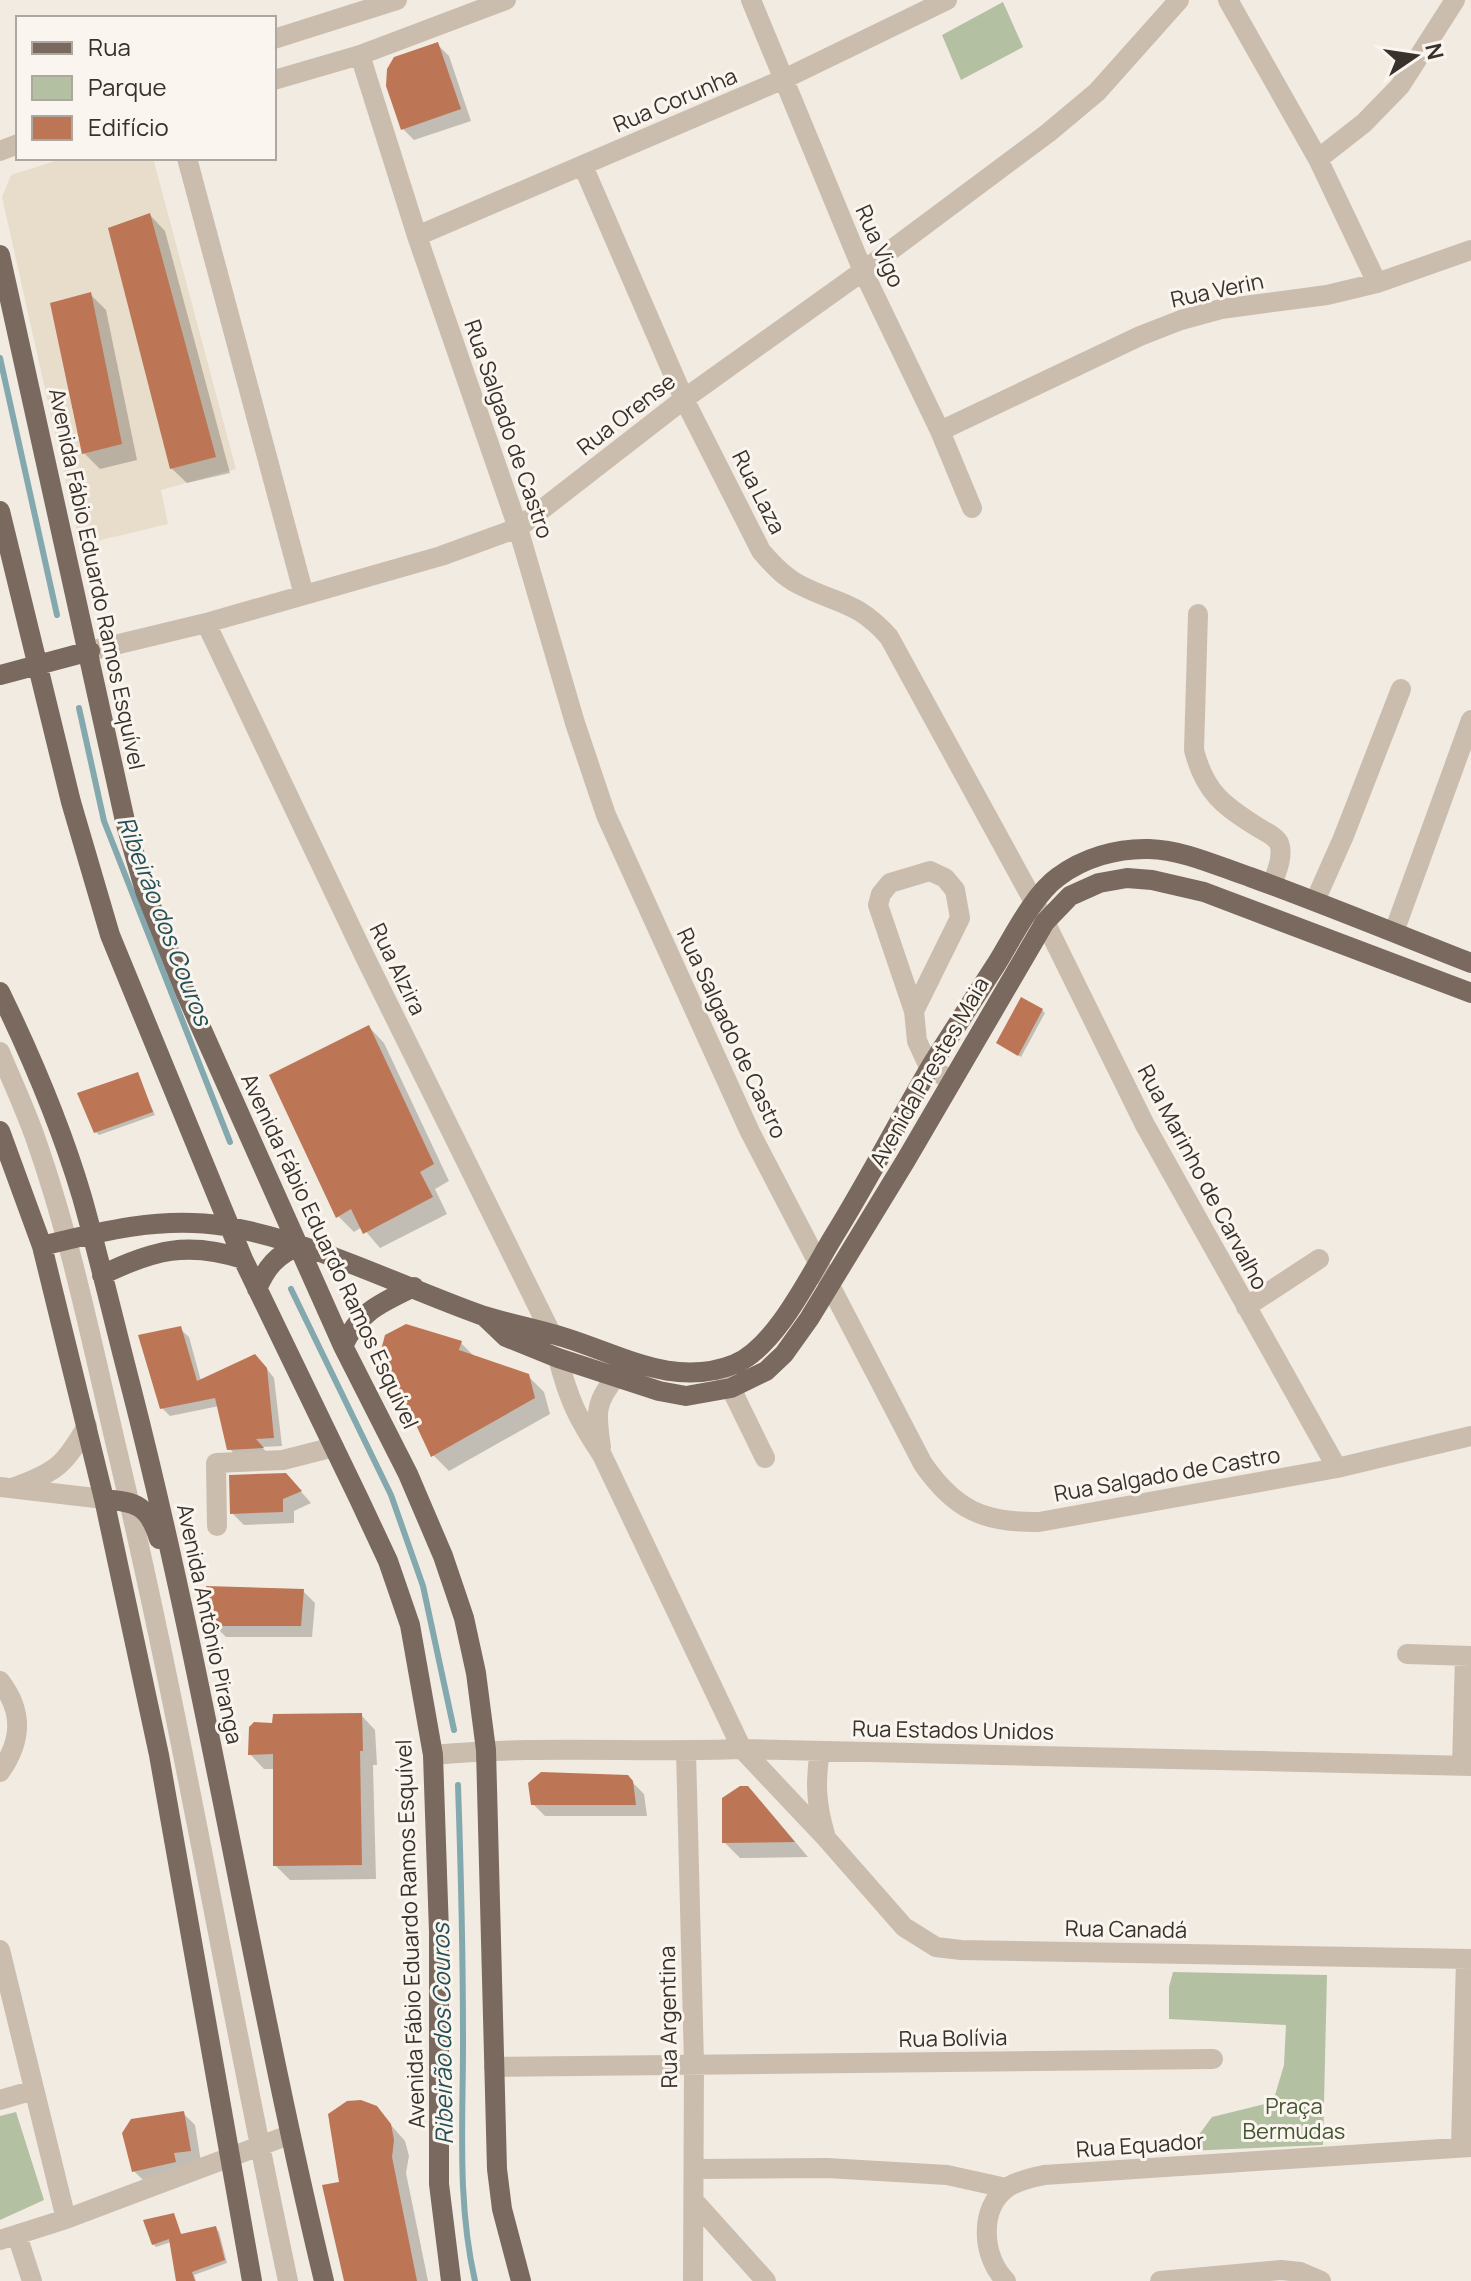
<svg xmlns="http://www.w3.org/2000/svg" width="1471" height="2281" viewBox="0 0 1471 2281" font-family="Manrope,sans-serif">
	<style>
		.green { fill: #b4c0a2 }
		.plaza { fill: #e8ddca }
		.shadow { fill: #0003 }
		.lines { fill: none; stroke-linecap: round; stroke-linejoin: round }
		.stream { stroke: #83a8ad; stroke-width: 6 }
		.building { fill: #bc7655 }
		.minor { stroke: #cabdae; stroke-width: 20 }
		.major { stroke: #79695e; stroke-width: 20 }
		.labels { text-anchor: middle; stroke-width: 6; stroke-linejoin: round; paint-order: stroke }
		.street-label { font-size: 22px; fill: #39312c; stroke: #faf5ee }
		.park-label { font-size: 22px; fill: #455531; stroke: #faf5ee }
		.water-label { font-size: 24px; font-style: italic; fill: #245057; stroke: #faf5ee }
	</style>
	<rect width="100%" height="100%" fill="#f2ebe2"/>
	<path class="green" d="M1003 2 1023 47 961 80 942 35Z
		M1173 1972 1327 1975 1323 2145 1187 2151 1212 2117 1273 2102 1284 2065 1286 2025 1169 2019V1987Z
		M16 2112 44 2200 0 2220V2116Z"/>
	<path class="plaza" d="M65 158H153L236 469 161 490 168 524 80 545 2 197 11 175Z"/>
	<path class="shadow" d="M437 44 449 56 471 121 414 140 403 129Z
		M150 215 165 231 230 473 187 483 171 468Z
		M90 294 106 310 137 460 100 469 84 453Z
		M1042 1010 1045 1013 1021 1057 1002 1046Z
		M369 1027 384 1043 449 1181 435 1189 447 1214 380 1248 362 1227 354 1232 338 1216Z
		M137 1074 155 1115 99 1135 96 1132Z
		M180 1329 189 1337 201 1381 263 1364 274 1378 282 1446 262 1447 269 1455 237 1457 229 1448 219 1406 170 1416 162 1408Z
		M461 1343 476 1358 528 1376 544 1392 550 1414 449 1471 433 1455Z
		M297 1487 311 1503 294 1511V1523L244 1525 232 1513Z
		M303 1591 315 1603 312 1637H226L214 1625Z
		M361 1715 375 1730 377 1765H373L376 1879 290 1880 275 1865V1769H264L250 1754 274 1725Z
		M627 1777 644 1794 647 1816H545L533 1804Z
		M748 1788 764 1805 808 1857 740 1858 724 1842Z
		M375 2107 405 2141 409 2156 406 2173 428 2281H346L342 2183Z
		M183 2113 195 2125 201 2162 146 2183 134 2171Z
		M174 2215 182 2236 216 2228 219 2232 227 2263 194 2275 196 2281H179L171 2242 156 2247 153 2244Z"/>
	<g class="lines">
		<path class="stream" d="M0 358 57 615
			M79 708 104 821 230 1142
			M291 1289 391 1495 423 1586 454 1730
			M458 1785C461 1871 463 1957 463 2043 463 2122 457 2203 475 2281"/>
	</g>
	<path class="building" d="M438 42 461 109 401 130 386 86 387 69 394 57Z
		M150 213 216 457 170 469 108 228Z
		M91 292 122 444 82 454 50 303Z
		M1021 997 1043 1009 1018 1056 996 1043Z
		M369 1025 434 1164 420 1172 433 1197 363 1234 351 1209 336 1218 269 1075Z
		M138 1072 153 1112 94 1133 77 1093Z
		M406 1324 462 1341 459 1350 529 1374 535 1398 431 1457 381 1350 385 1335Z
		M181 1326 197 1381 255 1354 267 1368 274 1438 256 1439 264 1448 227 1450 215 1398 160 1409 138 1335Z
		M286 1473 302 1491 283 1499V1512L230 1514 229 1475Z
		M206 1586 304 1589 301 1626H212Z
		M362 1713 363 1751H360L362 1865 273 1866V1754L248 1755 249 1727 254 1722 272 1723 273 1714Z
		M541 1772 628 1775 633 1781 636 1805H531L528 1783Z
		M740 1786H748L795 1842 722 1843V1798Z
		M361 2100 377 2106 391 2124 394 2140 392 2157 417 2281H344L322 2185 339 2182 328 2114 347 2101Z
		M184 2111 191 2151 174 2153 176 2162 132 2172 122 2133 131 2119Z
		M174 2213 181 2234 216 2226 225 2260 192 2272 195 2281H176L169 2239 152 2245 143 2220Z"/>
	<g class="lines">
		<path class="minor" d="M751 0 863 271 940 431 972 508
			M1228 0 1318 159 1377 283
			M274 39 397 0
			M360 55 417 236 518 528 575 723 606 815 750 1132 923 1464C955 1510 984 1523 1039 1522L1337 1468 1471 1436
			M274 80 360 55 506 0
			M0 151 18 144
			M187 158 304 595
			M1318 159 1364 123 1400 86 1455 0
			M583 166 684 399 761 551C772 564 783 576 798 584 838 605 856 600 889 637L1045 922 1145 1125 1337 1468
			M417 236 784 79 947 0
			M940 431 1140 336 1181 320 1221 309 1327 295 1377 283 1471 250
			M1198 614 1194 750C1205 793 1224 806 1259 828 1266 832 1275 836 1279 843 1284 856 1276 873 1272 885
			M206 623 365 957 551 1333
			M90 651 206 623 441 556 518 528 684 399 863 271 1048 133 1097 92 1179 0
			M1315 901 1343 838 1401 689
			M1394 932 1471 720
			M914 1011 960 918 955 890 945 878 930 871 890 883 881 894 878 905 914 1011 917 1041 930 1069 952 1080
			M0 1052C12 1081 26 1111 36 1140 72 1242 93 1349 118 1454 183 1728 229 2006 288 2281
			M1246 1307 1319 1259
			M558 1358C569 1401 578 1419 602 1455L742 1749 826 1838 904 1927 936 1947 961 1950 1471 1959
			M723 1372 765 1458
			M601 1447C596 1415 594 1402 617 1376
			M0 1487 104 1499
			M15 1487C57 1472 65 1464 87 1426
			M217 1526 216 1463 283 1460 334 1447
			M1407 1654 1471 1656
			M0 1681C24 1712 22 1741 0 1772
			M686 1751 694 2064 693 2281
			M820 1751C815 1781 816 1804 825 1834
			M433 1755C536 1745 639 1753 742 1749L1471 1766
			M1462 1766 1465 1656
			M0 1950 66 2219
			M494 2067 1213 2059
			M0 2100 34 2090
			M1461 2147 1466 1959
			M694 2169 827 2168 947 2175 1006 2188
			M694 2201 766 2281
			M17 2235 32 2281
			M0 2240 66 2219 289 2135
			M1006 2281C982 2258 978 2208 1008 2187 1019 2180 1032 2178 1044 2175L1471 2147
			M1160 2281 1281 2270 1300 2272 1321 2281"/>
		<path class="major" d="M0 255 125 821 145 891 186 994 343 1346 408 1474 443 1556 464 1618 476 1673 486 1750 497 2169 502 2209 521 2281
			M0 511 71 802 110 935 243 1259 359 1499 388 1561 410 1625 433 1755 439 1932V2184L451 2281
			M0 675 90 651
			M0 992C32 1058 61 1126 82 1197 100 1261 115 1326 132 1391 207 1685 253 1986 324 2281
			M0 1131 42 1246 104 1499 159 1755 252 2281
			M42 1246C102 1231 162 1216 224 1226 313 1241 397 1285 481 1315 509 1324 538 1329 566 1338 623 1356 675 1388 735 1364 777 1346 811 1273 835 1234 869 1179 898 1122 931 1066 953 1031 975 997 997 963 1013 937 1034 894 1058 877 1083 858 1117 848 1149 849 1184 850 1217 866 1250 877 1324 904 1397 934 1471 963
			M102 1275C153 1250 188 1241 243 1259
			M257 1289C266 1268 277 1254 299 1246
			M484 1316 506 1337 558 1358 659 1391 686 1396 731 1388 766 1371 784 1354 809 1319 906 1160 1045 922 1070 896 1099 883 1127 878 1152 880 1204 892 1471 993
			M343 1346C360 1311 381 1303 414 1287
			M104 1499C137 1502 149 1506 159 1539"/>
	</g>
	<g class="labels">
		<g class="street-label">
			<text transform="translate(675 100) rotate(-23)" y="8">Rua Corunha</text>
			<text transform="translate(880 246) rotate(66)" y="8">Rua Vigo</text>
			<text transform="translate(1217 290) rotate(-12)" y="8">Rua Verin</text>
			<text transform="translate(626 414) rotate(-38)" y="8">Rua Orense</text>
			<text transform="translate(509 429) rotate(71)" y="8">Rua Salgado de Castro</text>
			<text transform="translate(759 492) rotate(63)" y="8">Rua Laza</text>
			<text transform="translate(97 579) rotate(78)" y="8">Avenida Fábio Eduardo Ramos Esquível</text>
			<text transform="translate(398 969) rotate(64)" y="8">Rua Alzira</text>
			<text transform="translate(732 1033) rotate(65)" y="8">Rua Salgado de Castro</text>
			<text transform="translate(929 1072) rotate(-60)" y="8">Avenida Prestes Maia</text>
			<text transform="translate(1203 1177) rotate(62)" y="8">Rua Marinho de Carvalho</text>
			<text transform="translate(330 1251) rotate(65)" y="8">Avenida Fábio Eduardo Ramos Esquível</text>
			<text transform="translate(1167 1474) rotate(-10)" y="8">Rua Salgado de Castro</text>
			<text transform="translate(210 1624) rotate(78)" y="8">Avenida Antônio Piranga</text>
			<text transform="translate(953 1730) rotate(1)" y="8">Rua Estados Unidos</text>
			<text transform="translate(1126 1929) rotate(1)" y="8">Rua Canadá</text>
			<text transform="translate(410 1934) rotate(-92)" y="8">Avenida Fábio Eduardo Ramos Esquível</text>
			<text transform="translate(668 2017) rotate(-91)" y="8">Rua Argentina</text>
			<text transform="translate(953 2038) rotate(-1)" y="8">Rua Bolívia</text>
			<text transform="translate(1140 2145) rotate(-4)" y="8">Rua Equador</text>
		</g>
		<g class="park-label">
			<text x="1294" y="2114">Praça<tspan x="1294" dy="25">Bermudas</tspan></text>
		</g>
		<g class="water-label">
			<text transform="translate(164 921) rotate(69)" y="8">Ribeirão dos Couros</text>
			<text transform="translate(443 2034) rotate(-91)" y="8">Ribeirão dos Couros</text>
		</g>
	</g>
	<rect x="16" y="16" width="260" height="144" fill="#faf5ee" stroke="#ada7a0" stroke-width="2"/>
	<rect x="32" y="42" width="40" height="12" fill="#79695e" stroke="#ada7a0" stroke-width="2"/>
	<text x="88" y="56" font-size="24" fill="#39312c">Rua</text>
	<rect x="32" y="76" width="40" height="24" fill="#b4c0a2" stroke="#ada7a0" stroke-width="2"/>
	<text x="88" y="96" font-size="24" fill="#39312c">Parque</text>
	<rect x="32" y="116" width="40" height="24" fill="#bc7655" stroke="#ada7a0" stroke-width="2"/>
	<text x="88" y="136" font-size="24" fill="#39312c">Edifício</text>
	<g transform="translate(1415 56) rotate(77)" stroke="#faf5ee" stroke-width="6" paint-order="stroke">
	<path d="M0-6L14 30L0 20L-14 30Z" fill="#39312c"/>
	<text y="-12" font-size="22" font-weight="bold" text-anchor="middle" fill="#39312c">N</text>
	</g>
</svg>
